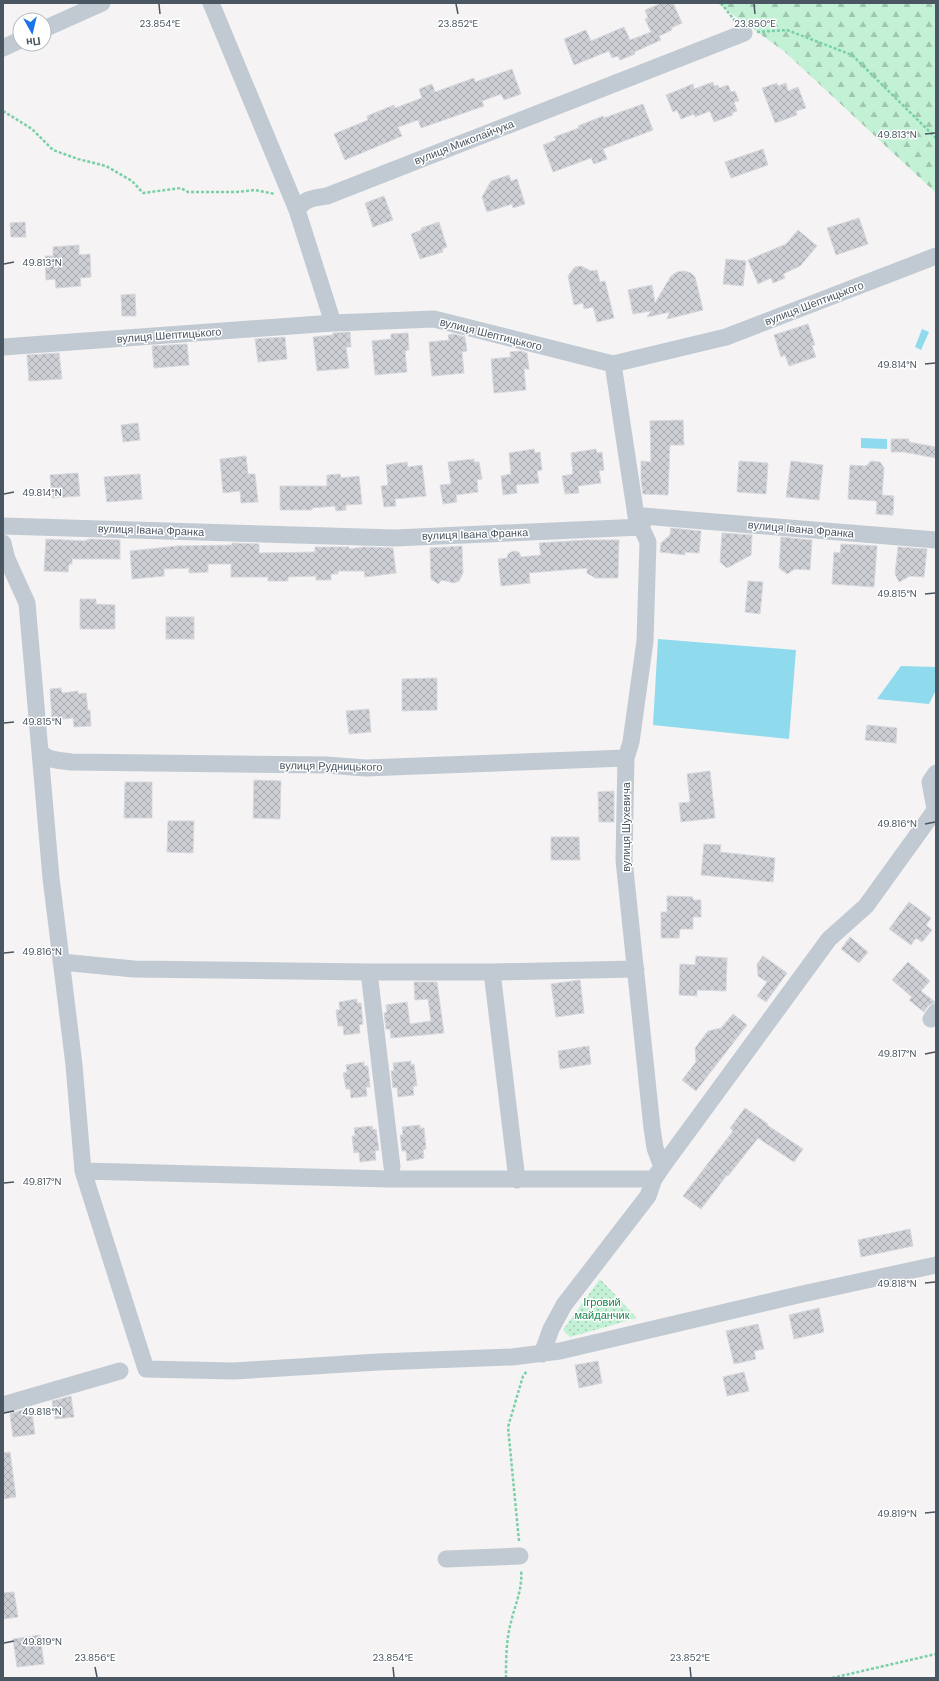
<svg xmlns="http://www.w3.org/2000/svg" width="939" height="1681" viewBox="0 0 939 1681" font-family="'DM Sans',sans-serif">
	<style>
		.grass { fill: url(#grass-dots) }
		.forest { fill: url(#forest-firs) }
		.water { fill: #90daee }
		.building { fill: url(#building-cross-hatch); stroke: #d7d9de }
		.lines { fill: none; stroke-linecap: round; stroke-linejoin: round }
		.path { stroke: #7ad0a6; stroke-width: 2.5; stroke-dasharray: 3 2; stroke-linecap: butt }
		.minor { stroke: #c1cad2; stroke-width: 17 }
		.ticks { fill: none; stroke: #4a5661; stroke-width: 1.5 }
		.labels { text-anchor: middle; stroke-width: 3; stroke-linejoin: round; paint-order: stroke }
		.street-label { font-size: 11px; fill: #4a5661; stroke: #fff }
		.park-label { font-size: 11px; fill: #17864f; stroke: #fff }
		.ticks-label { font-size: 10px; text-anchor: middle; fill: #4a5661; stroke: #fff; stroke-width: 3; stroke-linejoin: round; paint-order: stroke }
	</style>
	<defs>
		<pattern id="grass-dots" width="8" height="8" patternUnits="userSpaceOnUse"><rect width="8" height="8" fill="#c3f1d5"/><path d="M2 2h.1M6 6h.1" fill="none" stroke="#a0c6b0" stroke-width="1.8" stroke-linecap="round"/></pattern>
		<pattern id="forest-firs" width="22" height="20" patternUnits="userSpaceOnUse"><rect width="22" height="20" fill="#c3f1d5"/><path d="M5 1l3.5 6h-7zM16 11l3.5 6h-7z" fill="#a0c6b0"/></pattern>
		<pattern id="building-cross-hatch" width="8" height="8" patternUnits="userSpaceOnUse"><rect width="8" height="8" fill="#cdcfd5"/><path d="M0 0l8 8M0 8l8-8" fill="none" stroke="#a8abb0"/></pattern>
	</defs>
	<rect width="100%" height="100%" fill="#f5f3f3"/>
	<path class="grass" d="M600 1279 637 1318 570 1337 563 1330Z"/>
	<path class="forest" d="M717 3H936V193L785 52Z"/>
	<path class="water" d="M922 329 929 332 921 350 915 347Z
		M861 438 887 439V449L861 448Z
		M658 639 796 650 789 739 653 725Z
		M901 666 936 667V690L929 704 877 699Z"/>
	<path class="building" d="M662 3H673L682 23 671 28 672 30 659 36 661 40 634 52 635 54 620 60 618 56 612 58 609 51 574 65 564 39 586 30 591 41 624 27 630 40 651 32 645 19 648 18 645 10Z
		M512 69 521 94 504 100 501 94 482 101 484 106 421 128 418 120 398 127 402 136 345 160 334 134 368 120 367 116 394 105 395 108 422 98 419 89 432 84 435 92 474 78 475 82Z
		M713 82 714 86 718 85 719 88 728 85 731 92 735 91 739 101 734 102 737 111 732 113 733 115 714 122 710 111 695 117 694 114 681 119 677 110 673 112 666 95 693 84 694 89Z
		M777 83 778 86 786 83 788 91 798 87 806 108 796 111 797 115 775 123 762 88Z
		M643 104 653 130 603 149 607 159 594 164 591 158 553 172 543 145 556 140 554 137 579 128 578 126 603 116 604 118Z
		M763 149 768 165 731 178 725 162Z
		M509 175 511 181 517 179 525 204 513 208 512 204 487 212 482 197 491 181Z
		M384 196 393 220 373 227 365 203Z
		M859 218 868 244 836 255 827 228Z
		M25 222 26 237H11L10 223Z
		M439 222 447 247 442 249 443 252 420 259 411 234 422 230 421 228Z
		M798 230 817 246 800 266 783 274 785 278 773 283 771 278 758 284 748 260 786 244Z
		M79 245V255L90 254 91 277 80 278 81 286 56 288 55 279 46 280 45 256H53V247Z
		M726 259 746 261 743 286 723 284Z
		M581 266 591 271 597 270 600 282 605 281 614 318 597 322 593 307 584 309 583 303 574 305 568 276 575 267Z
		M684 271 691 273 695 277 703 310 667 319 670 312 647 317 651 311 633 314 628 290 652 285 655 303 671 276 677 272Z
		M135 294 136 316H122L121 295Z
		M808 324 815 345 812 346 816 357 789 366 785 355 781 357 774 335Z
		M350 332 351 347H346L349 368 317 371 313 337 333 335V333Z
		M408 333 409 350 405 351 407 372 375 375 372 341 391 339V334Z
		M454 334 465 337 467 351 462 352 464 373 432 376 429 342 449 340 448 335Z
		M285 337 287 359 258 362 255 339Z
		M187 344 189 365 154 368 152 346Z
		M521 351 527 353 529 369H524L526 390 494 393 491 359 511 357 510 352Z
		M59 353 62 379 29 381 27 355Z
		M683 420 684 445H670L668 495 643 494 641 480V461L651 462 650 421Z
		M138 423 140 440 123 442 121 425Z
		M891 439H909V442L936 447V458L904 452H891Z
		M534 449 535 453 540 452 542 470 537 471 539 483 516 485 517 493 503 495 501 476 511 474 509 453Z
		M596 449 597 453 602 452 604 470 599 471 601 483 578 486 579 493 565 494 562 476 573 474 571 453Z
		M246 456 248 474H255L258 502 241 503 240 491 223 493 220 459Z
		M474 459V462H479L482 479 477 480 478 492 456 495 457 502 443 504 440 485 451 484 448 462Z
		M739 461 768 463 766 494 737 492Z
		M791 461 823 465 819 500 786 497Z
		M871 461 880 462 884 468 882 495 894 496 893 515 876 514 877 501 848 499 850 465 866 466Z
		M407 462 408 467 422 465 426 496 395 499 396 506 384 507 381 486 388 485 386 465Z
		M78 473 80 496 52 498 50 475Z
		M140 474 142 499 107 502 104 477Z
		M340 474 341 478 359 476 362 504 346 505V510L336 511 335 506 312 508V510H280V486H327V475Z
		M671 528 701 531 699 553 685 552V555L660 552 661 543 670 535Z
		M722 533 752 535 751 555 727 568 720 562Z
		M781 537 812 540 810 570 795 569 787 574 779 568Z
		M46 539 85 541 89 539 120 540V559H72V564H69L68 572 44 571Z
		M586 540H619L618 578H595L587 573V568L529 573 530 583 501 586 498 559 507 558 508 554 513 551 519 552 521 557 541 555 539 543Z
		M232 543 259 544V553L315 552V547H349V549L364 547 393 548 396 573 365 577 364 571H338V574H331V580H316V576L288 577V581H268V577H231V564H208V572L189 573V568L164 569V576L132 579 130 551 177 546 232 545Z
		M841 544 877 546 874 587 832 584 834 552 840 553Z
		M462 546 463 573 459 581 454 583 442 580 438 584 431 579 430 548Z
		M898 547 927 549 924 577 910 576 899 582 895 574Z
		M748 581 763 582 760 614 745 612Z
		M80 599H96V604L115 605V629H80Z
		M166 617H194V639H166Z
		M437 678V710L402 711V679Z
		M61 688 62 693 78 691V694L86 693 88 711 90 710 91 726 74 727 73 718 52 720 50 689Z
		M369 709 371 732 349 734 346 711Z
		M867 725 897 728 896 743 865 740Z
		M710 771 715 818 681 822 679 803 690 802 687 774Z
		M254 780 281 781 280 819 253 818Z
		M125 782H152V818H124Z
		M614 791V822H599L598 792Z
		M168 821H194L193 853 167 852Z
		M551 837H579L580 860H551Z
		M704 844 721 845 720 852 775 858 773 882 701 875Z
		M667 896 693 897V900H701V917H693V929H680L679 938H661V912H667Z
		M909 902 931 918 926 925 932 930 922 942 916 938 911 945 889 929Z
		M850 937 868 952 859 963 841 949Z
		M696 956 727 958 726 991 697 990V996L679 995 680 964 695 965Z
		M763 956 787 973 766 1002 757 996 767 982 758 976 757 964Z
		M908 962 930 981 921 991 935 1002 928 1006 924 1012 909 1000 912 997 892 980Z
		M580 980 584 1013 556 1017 551 984Z
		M414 982H437L444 1033 391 1038 390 1029H386L384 1013 387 1012 386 1005 407 1002 410 1024 431 1021 428 999 415 1000Z
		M357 999V1003H361L363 1024 359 1025 360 1033 344 1035 343 1026H338L336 1010H340L339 1002Z
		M733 1014 747 1025 696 1091 682 1080 696 1062 695 1048 708 1031 721 1028Z
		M589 1046 591 1064 560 1069 558 1051Z
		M411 1061V1065L414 1064 417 1086H413L414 1095 398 1097 397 1087 393 1088 391 1071H394L393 1063Z
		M364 1062V1066H368L370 1087H366L367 1096 351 1098 350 1089H346L343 1073 347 1072 346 1065Z
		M745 1108 768 1124 767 1125 803 1149 794 1162 758 1138 728 1176 727 1175 701 1209 683 1196 733 1131 730 1128Z
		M420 1125V1128H424L426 1149 423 1150 424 1158 407 1161 406 1151H402L400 1135H403L402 1127Z
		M372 1126 373 1130 376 1129 379 1150 375 1151 376 1160 360 1162 359 1152 354 1153 352 1136H355L354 1128Z
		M910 1229 913 1246 861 1257 858 1240Z
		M819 1308 824 1332 794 1339 789 1315Z
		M758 1324 764 1349 754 1351 756 1359 734 1364 726 1331Z
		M598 1361 602 1383 579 1388 575 1365Z
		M744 1372 749 1391 727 1396 723 1377Z
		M71 1396 74 1417 55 1419 52 1401Z
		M31 1407 35 1434 13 1437 10 1414Z
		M10 1452 16 1497 3 1499V1453Z
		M14 1592 18 1617 3 1619V1593Z
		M40 1635 44 1664 17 1667 13 1639Z"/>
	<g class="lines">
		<path class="path" d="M721 3 735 21
			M757 32 787 30 852 55 936 138
			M3 111 32 129 53 150 78 159 106 166 132 181 143 193 181 188 188 192H236L255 190 275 194
			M519 1541 508 1427 523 1376 527 1371
			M506 1678C506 1660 506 1640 511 1622 515 1605 523 1588 521 1570
			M832 1678 936 1654"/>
		<path class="minor" d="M211 3 297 210
			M44 29 102 3
			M3 48 20 40
			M333 323 297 210C305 198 314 198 327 196L744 33
			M3 347 333 323 434 319 613 364 726 337 936 256
			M613 364 636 516 648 542 645 641 631 742 626 758 624 860 652 1128 655 1148 662 1167
			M3 526 395 538 642 527 643 516 936 540
			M3 543 7 559 27 603 51 878 74 1065 83 1171 146 1369 234 1371 378 1362 512 1357 560 1351 798 1295 936 1265
			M40 751C47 761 59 760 71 762L326 765 366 768 626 758
			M935 809 930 782 936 773
			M61 962 134 969 369 972H492L636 969
			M369 972 392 1167
			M492 972 517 1180
			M931 1019 936 1012
			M83 1171 389 1179H654
			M542 1354 551 1329 564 1305 648 1196 654 1179 662 1167 829 939 866 906 936 809
			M3 1405 120 1371
			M446 1559 520 1556"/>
	</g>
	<path class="ticks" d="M159 4 160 14M456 4 458 14M754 4 755 14M925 134 935 133M4 264 14 262M925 364 935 363M4 494 14 492M925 594 935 593M4 723 14 722M925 824 935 822M4 953 14 952M925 1054 935 1052M4 1183 14 1182M925 1283 935 1282M4 1413 14 1411M925 1513 935 1512M4 1643 14 1641M95 1667 97 1677M393 1667 394 1677M690 1667 691 1677"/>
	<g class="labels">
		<g class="street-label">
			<text transform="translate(464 142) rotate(-21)" y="4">вулиця Миколайчука</text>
			<text transform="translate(814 303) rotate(-21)" y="4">вулиця Шептицького</text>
			<text transform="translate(491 334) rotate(14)" y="4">вулиця Шептицького</text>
			<text transform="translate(169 335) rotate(-4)" y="4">вулиця Шептицького</text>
			<text transform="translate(801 529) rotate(5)" y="4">вулиця Івана Франка</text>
			<text transform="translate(151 530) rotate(2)" y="4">вулиця Івана Франка</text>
			<text transform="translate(475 534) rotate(-2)" y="4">вулиця Івана Франка</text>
			<text transform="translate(331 766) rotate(1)" y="4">вулиця Рудницького</text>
			<text transform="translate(626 827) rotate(-90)" y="4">вулиця Шухевича</text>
		</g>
		<g class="park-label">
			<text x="602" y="1306">Ігровий<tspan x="602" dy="13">майданчик</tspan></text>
		</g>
	</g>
	<g class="ticks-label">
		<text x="160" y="27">23.854°E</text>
		<text x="458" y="27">23.852°E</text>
		<text x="755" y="27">23.850°E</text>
		<text x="897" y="138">49.813°N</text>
		<text x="42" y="266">49.813°N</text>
		<text x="897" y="368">49.814°N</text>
		<text x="42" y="496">49.814°N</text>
		<text x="897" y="597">49.815°N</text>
		<text x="42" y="725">49.815°N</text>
		<text x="897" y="827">49.816°N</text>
		<text x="42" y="955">49.816°N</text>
		<text x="897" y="1057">49.817°N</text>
		<text x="42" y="1185">49.817°N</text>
		<text x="897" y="1287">49.818°N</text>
		<text x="42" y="1415">49.818°N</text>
		<text x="897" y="1517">49.819°N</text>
		<text x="42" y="1645">49.819°N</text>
		<text x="95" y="1661">23.856°E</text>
		<text x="393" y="1661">23.854°E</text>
		<text x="690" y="1661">23.852°E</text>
	</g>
	<rect width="939" height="1681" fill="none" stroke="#4a5661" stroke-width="8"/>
	<g transform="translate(32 32) rotate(172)"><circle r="19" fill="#ffffff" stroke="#b7bbc0"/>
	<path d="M0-3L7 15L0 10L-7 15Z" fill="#1a73e8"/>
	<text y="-6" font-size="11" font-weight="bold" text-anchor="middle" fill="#4a5661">Пн</text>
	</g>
</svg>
